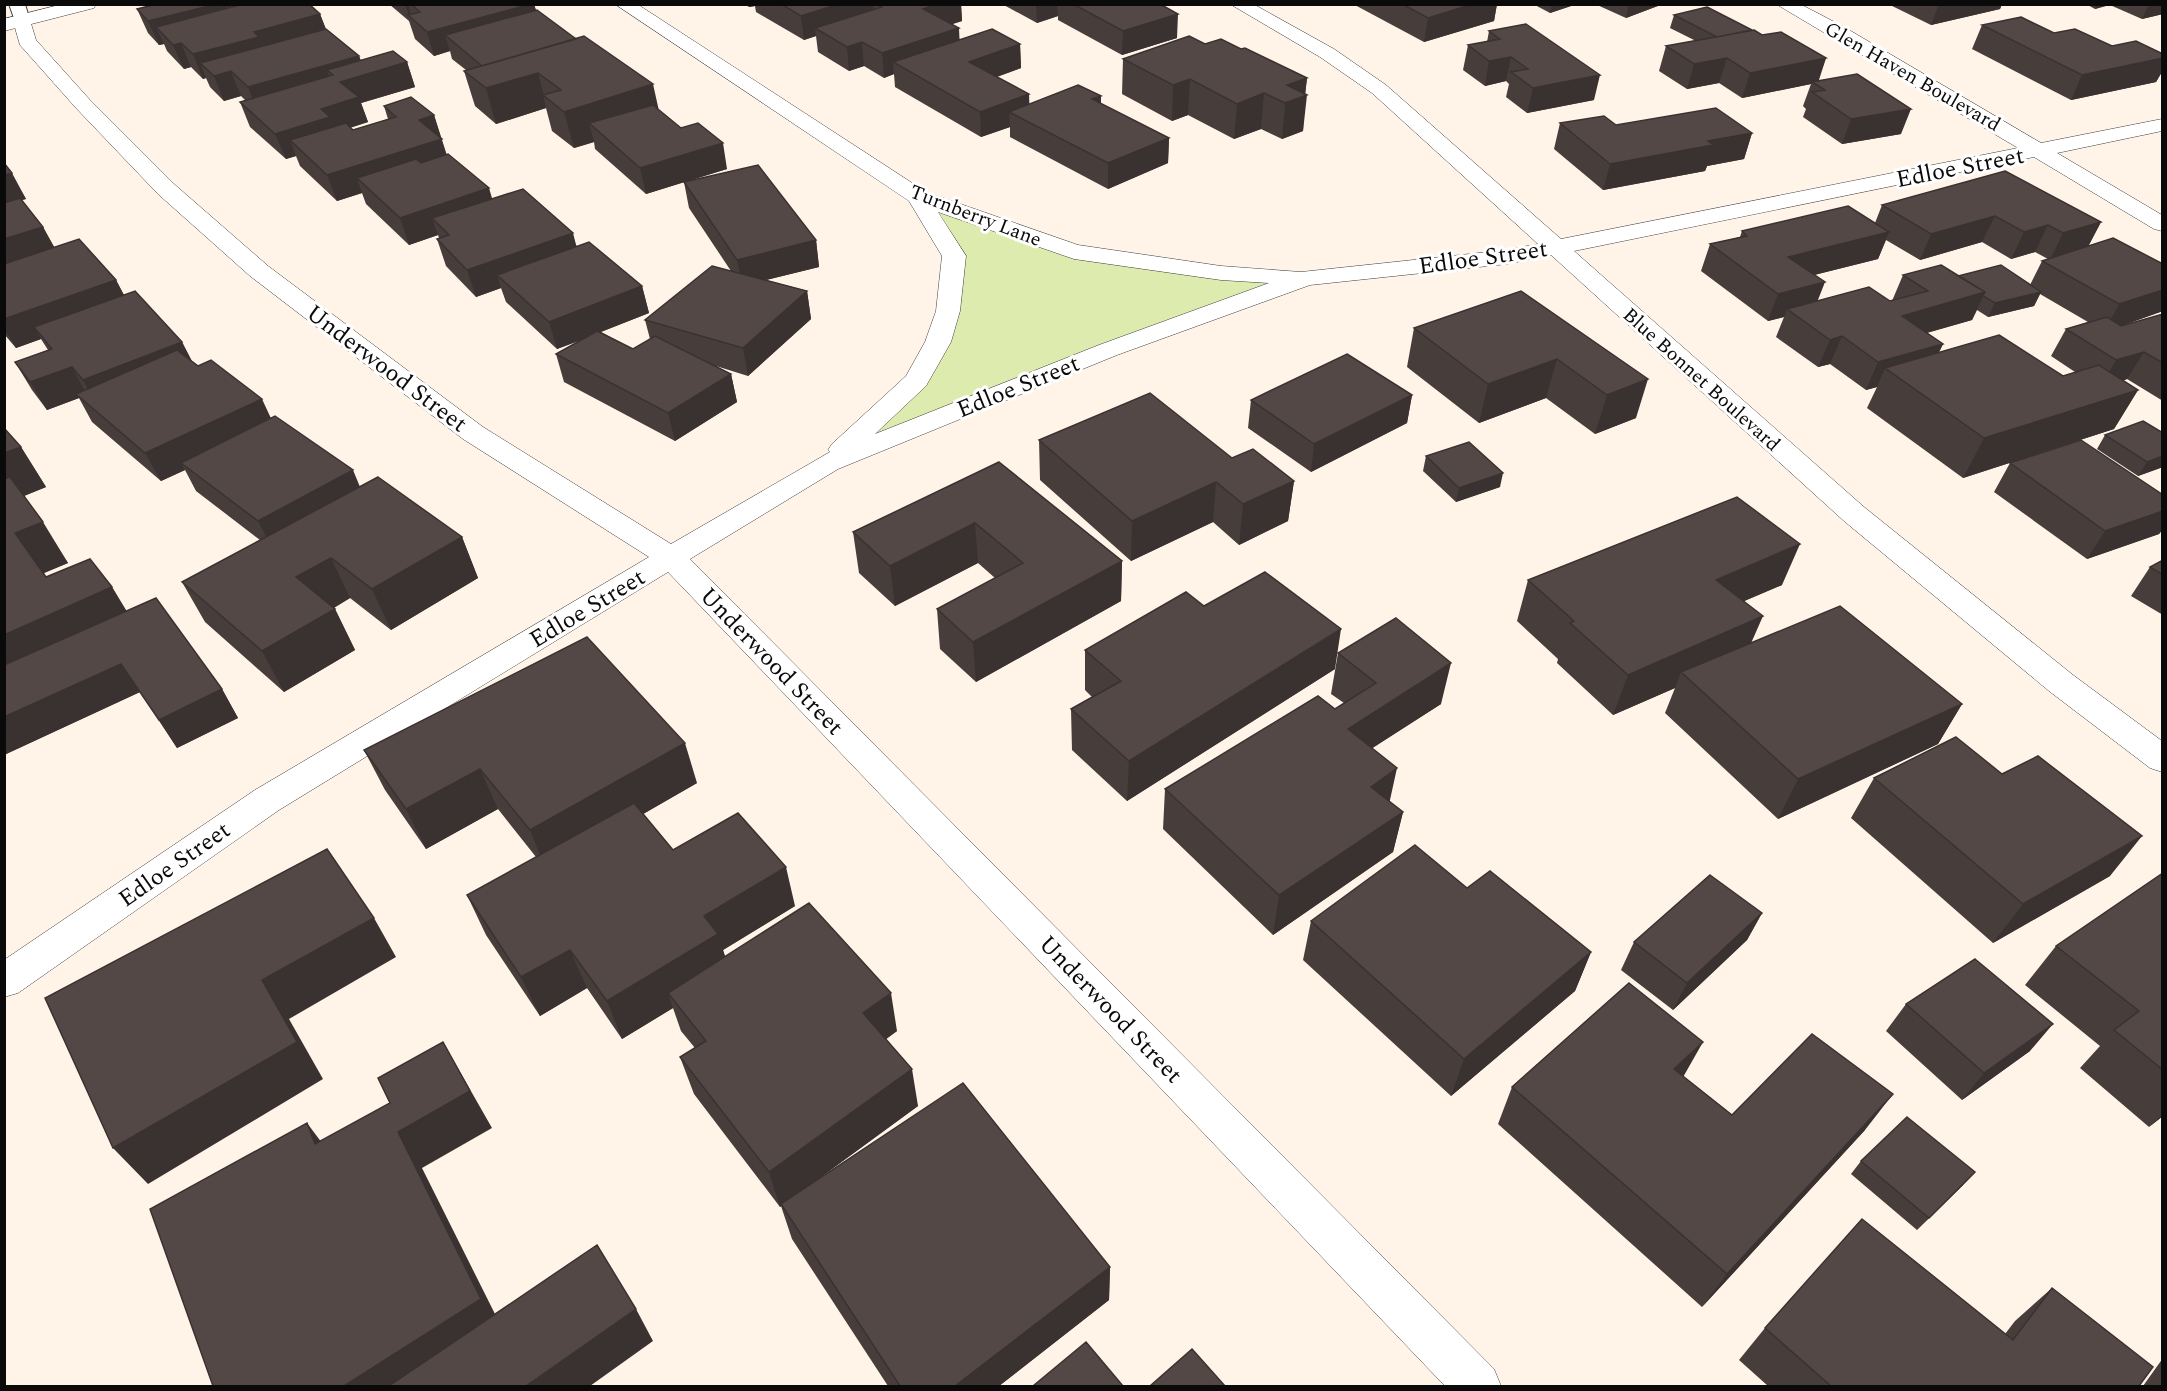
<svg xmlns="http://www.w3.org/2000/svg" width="2167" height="1391" viewBox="0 0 2167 1391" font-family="Spectral,serif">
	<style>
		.green { fill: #ddecae }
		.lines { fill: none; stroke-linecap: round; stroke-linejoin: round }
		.service-casing { stroke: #3d3d3d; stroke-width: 2 }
		.minor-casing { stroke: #3d3d3d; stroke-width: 1 }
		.tertiary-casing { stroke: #3d3d3d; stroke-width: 1 }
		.service { fill: #fff; fill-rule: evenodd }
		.minor { fill: #fff; fill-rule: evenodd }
		.tertiary { fill: #fff; fill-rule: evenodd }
		.wall { fill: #473e3c; fill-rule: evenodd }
		.shaded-wall { fill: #3a3231 }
		.building { fill: #534846; stroke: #3a3231; stroke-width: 1.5 }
		.labels { text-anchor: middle; stroke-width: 6; stroke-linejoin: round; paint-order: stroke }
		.far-street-label { font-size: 20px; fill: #0a0a0a; stroke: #fff }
		.street-label { font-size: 24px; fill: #0a0a0a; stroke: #fff }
	</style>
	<rect width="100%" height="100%" fill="#fff4e7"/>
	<path class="green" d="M918 197 1074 252 1306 278 828 463 917 380 954 256Z"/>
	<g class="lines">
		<defs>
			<path id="service" d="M9 4H25L30 21 28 24H16Z"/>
			<path id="minor" d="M615 4H637L926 192 1078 245 1221 266 1301 272 1507 250 1538 244 1372 93 1320 57 1230 4H1253L1334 49 1386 85 1561 239 2018 148 1776 4H1800L1844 27 2041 143 2162 119V131L2057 153 2162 215V231L2154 229 2034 157 1574 251 1864 507 2073 675 2162 741V772L2150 768 2049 691 1844 521 1551 255 1507 264 1310 285 1117 355 838 469 690 559 1494 1369 1501 1386H1445L668 572 279 810 18 993 4 997V960L255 790 649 557 463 439 250 276 158 194 76 108 20 45 13 21 15 17H29L36 40 90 100 174 184 268 266 483 427 671 544 830 452 828 450 832 444 906 376 925 342 936 311 942 256 909 201ZM938 212 1074 259 1221 280 1269 283 1099 345 875 434 926 386 951 342 960 311 966 256Z"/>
			<path id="tertiary" d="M63 4H96L94 8 4 31V19Z"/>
		</defs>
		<use href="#service" class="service-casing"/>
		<use href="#minor" class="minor-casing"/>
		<use href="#tertiary" class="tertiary-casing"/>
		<use href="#service" class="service"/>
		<use href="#minor" class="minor"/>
		<use href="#tertiary" class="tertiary"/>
	</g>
	<path class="wall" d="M152 4H241L226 8 320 14 326 29 359 56 361 61 407 62 415 87 361 103 368 122 350 128 353 130 388 119 384 106 434 115 446 154 492 199 577 246 642 286 649 313 601 332 633 349 650 339 645 320 731 271 689 208 684 182 646 194 595 149 594 142 574 148 552 131 546 108 496 124 475 106 464 71 466 70 452 59 450 51 434 56 415 39 409 21 389 4H534L536 10 658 110 727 169 691 180 816 240 819 267 766 280 807 291 811 319 748 376 716 366 731 374 737 402 675 441 564 382 556 354 579 341 557 349 506 302 501 288 476 297 446 266 437 239 439 238 438 235 409 245 366 204 362 193 337 201 300 166 296 156 286 159 250 127 240 102 246 101 241 96 224 101 210 87 206 78 203 79 191 67 184 69 167 51 164 44 159 45 148 33 137 9 152 6Z
		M744 4H961L962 21 952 24 960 40 1020 44 1021 68 997 77 1029 94V104L1101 96V104L1169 138 1168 163 1108 189 1010 137V127L981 137 895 87 894 74 884 78 864 66 849 71 818 52 816 36 804 40 756 12 755 6 749 7Z
		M1002 4H1160L1177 38 1122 55 1058 20V16L1037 23Z
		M1353 4H1497L1494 21 1424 42Z
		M1533 4H1577L1550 13Z
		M1595 4H1663L1626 18Z
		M1888 4H2002L2000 9 1931 25Z
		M2086 4H2163V14L2142 19 2110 5 2095 9Z
		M1674 15 1752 31 1826 58 1818 80 1901 134 1842 144 1803 117 1806 109 1803 106 1811 84 1742 98 1719 83 1687 89 1659 71 1666 46 1696 41 1670 28Z
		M1982 25 2054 33 2112 46 2163 54V70L2156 82 2071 100 1972 49Z
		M1489 31 1594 100 1527 113 1506 97 1509 84 1506 81 1485 86 1463 70 1468 45 1487 42Z
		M1205 44 1241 49 1307 78 1305 94 1303 131 1282 139 1261 129 1234 139 1188 115 1172 121 1122 94 1123 59Z
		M1560 123 1616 125 1752 133 1744 159 1707 166 1705 171 1603 190 1554 149Z
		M4 163 26 199 21 200 43 227 54 247 116 280 124 295 182 342 192 361 271 418 360 487 462 537 478 578 391 630 350 598 334 608 335 609 355 650 284 692 205 622 182 582 260 540 196 491 185 470 161 481 92 422 79 398 47 410 32 390 15 362 48 350 41 339 16 348 4 334Z
		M1882 205 2101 222 2088 246 2163 264V311L2121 326 2163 314V401L2127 379 2123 381 2138 390 2114 429 1963 478 1867 408 1877 387 1866 390 1830 364 1818 367 1776 337 1784 317 1768 321 1701 271 1710 244 1740 237 1742 231 1875 223ZM1886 240 1920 260 1982 242 2011 259 2035 252 2048 259 2042 261 2030 285 1958 276 1903 275 1892 301H1817L1814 275 1878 259ZM2040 294 2088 322 2066 329 2051 356 2075 372 2063 376 1939 352 1943 344 1927 333 1972 320 1977 310 1988 317 2034 306Z
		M1521 291 1636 418 1595 434 1546 398 1479 423 1407 367 1414 328Z
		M1412 395 1407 423 1311 472 1248 428 1251 400Z
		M2163 433V467L2138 476 2097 449 2105 435Z
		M1039 440 1232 458 1294 481 1288 521 1239 545 1213 522 1131 561 1040 480Z
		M21 447 46 487 24 496 68 563 43 573 46 577 112 587 126 611 222 689 238 718 177 748 140 692 4 755Z
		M1426 456 1500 487 1456 502 1423 471Z
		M999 462 1122 561 1121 601 976 682 940 649 937 609 995 578 978 563 895 606 859 573 853 532Z
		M2010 463 2163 495V529L2159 534 2087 559 1994 492Z
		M2163 560V615L2131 596 2150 567Z
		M1528 580 1782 585 1744 601 1751 643 1962 704 1938 744 1778 819 1665 713 1675 688 1613 715 1557 663 1558 659 1517 621Z
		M1204 606 1335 669 1127 801 1072 750 1071 709 1092 697 1085 690V650Z
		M1338 653 1441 704 1372 748 1389 802 1403 812 1393 852 1273 935 1163 829 1165 789 1335 709 1344 703 1331 694Z
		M364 750 697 783 643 814 673 850 795 906 723 950 725 956 897 1031 886 1039 918 1106 810 1185 1110 1267 1109 1300 999 1386H888L792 1239 781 1206 780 1207 694 1094 680 1057 695 1048 681 1031 673 1008 622 1039 587 988 540 1016 486 935 467 895 536 857 498 809 426 849 385 790Z
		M1874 778 2110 876 1993 943 1851 818Z
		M2163 873V1116L2149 1127 2080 1068 2100 1046 2025 985 2056 946Z
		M1467 888 1591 952 1575 991 1451 1096 1303 960 1311 921Z
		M1762 913 1747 940 1673 1010 1621 970 1634 942Z
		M1906 1004 2030 1051 1962 1100 1886 1031Z
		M1684 1077 1732 1115 1865 1130 1702 1307 1498 1124 1512 1087Z
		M1861 1161 1963 1185 1917 1230 1851 1174Z
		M2052 1288 2139 1386H1768L1739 1360 1765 1328 2005 1334 2015 1321Z
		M2163 1358V1386H2143Z"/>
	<path class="shaded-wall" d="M215 4H241L226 8 233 27H156L164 44 159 45 148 21Z
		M405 4H408L412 19 409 16Z
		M531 4H534L540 27 445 35 450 51 434 56 427 32Z
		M749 4H755V6L749 7Z
		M839 4H873L875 18 815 28 816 36 804 40 801 16Z
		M937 4H961L962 21 925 33 923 9Z
		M1036 4H1057L1058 16 1037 23Z
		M1473 4H1497L1494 21 1424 42 1428 18Z
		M1552 4H1577L1550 13Z
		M1629 4H1663L1626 18Z
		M1939 4H2002L2000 9 1931 25Z
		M2097 4H2111L2095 9Z
		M2149 4H2163V14L2142 19Z
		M320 14 329 38 231 72 241 96 224 101 214 76 200 63 206 78 203 79 193 54 254 32Z
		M1178 14 1177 38 1122 55 1123 31Z
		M959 28 960 52 893 62 894 74 884 78 882 53Z
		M862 42 864 66 849 71 847 47Z
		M181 43 191 67 184 69 173 45Z
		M1020 44 1021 68 970 86 969 62Z
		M359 56 366 74 407 62 415 87 361 103 368 122 336 132 340 142 304 153 290 140 296 156 286 159 275 134 325 118 321 109 347 101 342 88 338 89 333 75 327 70 335 90 258 112 248 87Z
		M1511 57 1506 81 1485 86 1489 61Z
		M1727 58 1719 83 1687 89 1694 64Z
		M1826 58 1818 83 1812 82 1811 84 1742 98 1750 73Z
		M2163 58V70L2156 82 2071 100 2082 75Z
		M538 73 544 96 543 95 546 108 496 124 486 88Z
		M1600 75 1594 100 1527 113 1533 88Z
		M1307 78 1305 96 1307 95 1303 131 1282 139 1287 85Z
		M1190 79 1188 115 1172 121 1173 85Z
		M653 84 661 120 589 123 594 142 574 148 564 112Z
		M1264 93 1261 129 1234 139 1237 104Z
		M1029 94 1030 119 1009 112 1010 127 981 137 980 112Z
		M1101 96V121L1092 99Z
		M1911 109 1901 134 1842 144 1851 119Z
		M434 115 450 165 357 178 362 193 337 201 327 175 419 120Z
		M1752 133 1744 159 1707 166 1705 171 1603 190 1610 164 1708 141Z
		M1169 138 1168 163 1108 189V163Z
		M723 143 727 169 646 194 640 168Z
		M12 173 26 199 4 205V175Z
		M489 188 497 215 432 218 438 235 409 245 400 218Z
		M1995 216 1982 242 1920 260 1931 234Z
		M2101 222 2087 249 2050 260 2063 233Z
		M2048 225 2035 252 2011 259 2024 232Z
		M43 227 58 254 4 271V239Z
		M1889 232 1878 259 1778 284 1788 257Z
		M573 233 580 260 497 275 501 288 476 297 467 270Z
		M816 240 819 267 742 286 737 260Z
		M116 280 130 307 34 327 41 339 16 348 4 329V319Z
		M1825 282 1814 310 1787 309 1784 317 1768 321 1778 294Z
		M642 286 649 313 557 349 549 322Z
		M2163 290V311L2104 332 2119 304Z
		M807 291 811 319 748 376 743 348Z
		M1985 292 1972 320 1890 343 1902 316Z
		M2041 292 2034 306 1988 317 1995 303Z
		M1842 336 1830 364 1818 367 1830 340Z
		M182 342 196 370 98 408 83 380Z
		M1943 344 1930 371 1885 368 1877 387 1866 390 1878 362Z
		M2144 352 2127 379 2100 388 2116 360Z
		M1557 359 1546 398 1479 423 1488 384Z
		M72 367 87 395 76 394 79 398 47 410 30 382Z
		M731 374 737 402 675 441 668 413Z
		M1648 379 1636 418 1595 434 1607 395Z
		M2138 390 2114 429 1963 478 1984 438Z
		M1412 395 1407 423 1311 472 1314 444Z
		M262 399 275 427 181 463 185 470 161 481 145 453Z
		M21 447 46 487 4 504V453Z
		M2163 456V467L2138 476 2147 462Z
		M353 470 365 499 273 550 258 521Z
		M1503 473 1500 487 1456 502 1459 488Z
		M1294 481 1288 521 1239 545 1243 504Z
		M1216 482 1213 522 1131 561 1132 521Z
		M2163 511V529L2159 534 2087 559 2105 531Z
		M43 522 68 563 42 574 15 533Z
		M975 523 978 563 895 606 890 566Z
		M462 537 478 578 391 630 372 589Z
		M1800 544 1782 585 1700 620 1716 580Z
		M331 558 350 598 316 618 296 577Z
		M1122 561 1121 601 976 682 973 642Z
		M112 587 137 628 4 689V635Z
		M335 609 355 650 284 692 262 651Z
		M1763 616 1745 657 1681 672 1675 688 1613 715 1628 675Z
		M1341 629 1335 669 1127 801 1129 761Z
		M1451 663 1441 704 1340 769 1348 729Z
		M121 664 140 692 4 755V717Z
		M222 689 238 718 177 748 159 720Z
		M1962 704 1938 744 1778 819 1798 779Z
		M685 743 697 783 546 870 530 830Z
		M1397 768 1388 809 1371 787Z
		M480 769 498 809 426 849 406 809Z
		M1403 812 1393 852 1273 935 1279 895Z
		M2142 836 2110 876 1993 943 2023 904Z
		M786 867 795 906 723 950 730 973 668 993 673 1008 622 1039 607 1001 704 916Z
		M1762 913 1747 940 1673 1010 1687 983Z
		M374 918 396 957 289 1019 323 1079 148 1184 113 1148 262 980Z
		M570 950 587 988 540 1016 521 977Z
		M1591 952 1575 991 1451 1096 1464 1059Z
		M891 993 897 1031 870 1051 863 1013Z
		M2053 1024 2030 1051 1962 1100 1984 1073Z
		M443 1042 492 1128 422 1168 504 1332 420 1386H344L398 1132Z
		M1703 1042 1682 1079 1674 1069Z
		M912 1069 918 1106 780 1207 769 1172Z
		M1893 1094 1865 1130 1702 1307 1727 1274Z
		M2163 1114V1116L2149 1127Z
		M307 1123 334 1159 315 1144Z
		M1975 1172 1963 1185 1917 1230Z
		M1110 1267 1109 1300 999 1386H955Z
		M636 1309 653 1341 590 1386H526Z"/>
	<path class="building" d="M157 4H217L148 21 137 9Z
		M243 4H309L320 14 254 32 259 37 193 54 181 43 173 45 156 27Z
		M411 4H531L427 32 408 15 420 12Z
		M781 4H839L801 16Z
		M878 4H937L923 9 959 28 882 53 862 42 847 47 815 28 882 7Z
		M1073 4H1160L1178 14 1123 31Z
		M1402 4H1473L1428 18Z
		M1707 7 1752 30 1717 37 1674 15Z
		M537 10 576 39 482 66 445 35Z
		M2021 17 2054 33 2075 29 2112 46 2136 41 2163 54V58L2082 75 1982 25Z
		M1526 24 1600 75 1533 88 1511 72 1528 69 1511 57 1489 61 1468 45 1500 39 1489 31Z
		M326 29 359 56 248 87 231 71 214 76 200 63Z
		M992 29 1020 44 969 62 1029 94 980 112 893 62Z
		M1754 30 1762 35 1781 32 1826 58 1750 73 1727 58 1694 64 1666 46Z
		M584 36 653 84 564 112 543 95 561 90 538 73 486 88 464 71Z
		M1189 36 1205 44 1221 39 1241 49 1245 48 1307 78 1287 85 1307 95 1285 103 1264 93 1237 104 1190 79 1173 85 1123 59Z
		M393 51 407 62 340 82 359 97 321 109 330 117 275 134 240 102 333 75 327 70Z
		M1857 74 1911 109 1851 119 1812 92 1825 90 1812 82Z
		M1078 85 1101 96 1092 99 1169 138 1108 163 1009 112Z
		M411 97 434 115 419 120 442 139 327 175 290 140 346 123 353 130 396 117 384 106Z
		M653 105 681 128 698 123 723 143 640 168 589 123Z
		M1716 108 1752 133 1708 141 1713 145 1610 164 1560 123 1604 116 1616 125Z
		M448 154 489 188 400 218 357 178 416 159 421 163Z
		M4 163 12 173 4 175Z
		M758 165 816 240 737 260 684 182Z
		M2005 171 2101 222 2063 233 2048 225 2024 232 1995 216 1931 234 1882 205Z
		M523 189 573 233 467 270 437 239 449 235 432 218Z
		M20 198 43 227 4 239V203Z
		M1848 206 1889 232 1788 257 1825 282 1778 294 1710 244 1747 236 1742 231Z
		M2113 238 2163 264V290L2119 304 2042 261Z
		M79 239 116 280 4 319V264Z
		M589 242 642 286 549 322 497 275Z
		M1941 265 1985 292 1902 316 1943 344 1878 362 1842 336 1830 340 1787 309 1869 287 1890 301 1928 291 1903 275Z
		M2001 265 2041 292 1995 303 1983 296 1985 292 1958 276Z
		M712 266 807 291 743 348 645 320Z
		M135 291 182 342 83 380 72 367 30 382 15 362 52 349 34 327Z
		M1521 291 1648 379 1607 395 1557 359 1488 384 1414 328Z
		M2163 314V363L2144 352 2116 360 2066 329 2107 317 2121 326Z
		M597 331 633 349 655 336 731 374 668 413 556 354Z
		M1999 335 2063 376 2099 365 2138 390 1984 438 1885 368Z
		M177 350 198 366 211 360 262 399 145 453 76 394Z
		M1347 354 1412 395 1314 444 1251 400Z
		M1150 393 1232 458 1253 449 1294 481 1243 504 1216 482 1132 521 1039 440Z
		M275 416 353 470 258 521 181 463Z
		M2143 421 2163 433V456L2147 462 2105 435Z
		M4 428 21 447 4 453Z
		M2081 440 2163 495V511L2105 531 2010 463Z
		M1469 442 1503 473 1459 488 1426 456Z
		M999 462 1122 561 973 642 937 609 1023 563 975 523 890 566 853 532Z
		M10 477 43 522 15 533 46 577 90 559 112 587 4 635V479Z
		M378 477 462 537 372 589 331 558 296 577 335 609 262 651 182 582Z
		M1737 497 1800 544 1716 580 1763 616 1628 675 1570 623 1574 621 1528 580Z
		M2163 560V575L2150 567Z
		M1265 572 1341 629 1129 761 1071 709 1121 681 1085 650 1186 592 1204 606Z
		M156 598 222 689 159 720 121 664 4 717V665Z
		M1840 606 1962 704 1798 779 1681 672Z
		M1396 618 1451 663 1348 729 1397 768 1371 787 1403 812 1279 895 1165 789 1318 696 1335 709 1376 683 1338 653Z
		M587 637 685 743 530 830 480 769 406 809 364 750Z
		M1956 737 2002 774 2038 756 2142 836 2023 904 1874 778Z
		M634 803 673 850 738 813 786 867 704 916 718 934 607 1001 570 950 521 977 467 895Z
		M1415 845 1467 888 1490 871 1591 952 1464 1059 1311 921Z
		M327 849 374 918 262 980 297 1042 113 1148 45 998Z
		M2163 873V1070L2114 1030 2139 1011 2056 946Z
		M1710 875 1762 913 1687 983 1634 942Z
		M809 903 891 993 863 1013 912 1069 769 1172 680 1057 706 1041 668 993Z
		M1975 959 2053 1024 1984 1073 1906 1004Z
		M1629 983 1703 1042 1674 1069 1732 1115 1812 1034 1893 1094 1727 1274 1512 1087Z
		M443 1042 470 1091 398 1132 481 1299 344 1386H213L150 1209 307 1123 315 1144 390 1103 378 1078Z
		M963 1083 1110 1267 955 1386H900L781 1204Z
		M1907 1117 1975 1172 1929 1218 1861 1161Z
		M1862 1219 2013 1340 2052 1288 2153 1367 2139 1386H1831L1765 1328Z
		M597 1245 636 1309 526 1386H389Z
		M1086 1342 1123 1386H1033Z
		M1192 1349 1225 1386H1150Z"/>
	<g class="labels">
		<g class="far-street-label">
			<text transform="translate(1913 76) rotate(30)" y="7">Glen Haven Boulevard</text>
			<text transform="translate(976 215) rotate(21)" y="7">Turnberry Lane</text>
			<text transform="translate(1702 379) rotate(42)" y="7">Blue Bonnet Boulevard</text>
		</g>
		<g class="street-label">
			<text transform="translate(1960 167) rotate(-11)" y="8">Edloe Street</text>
			<text transform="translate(1483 257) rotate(-8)" y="8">Edloe Street</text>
			<text transform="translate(387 368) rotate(37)" y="8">Underwood Street</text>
			<text transform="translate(1018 386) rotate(-22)" y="8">Edloe Street</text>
			<text transform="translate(587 608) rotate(-31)" y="8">Edloe Street</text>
			<text transform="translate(772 661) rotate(46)" y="8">Underwood Street</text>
			<text transform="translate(174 864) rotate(-35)" y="8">Edloe Street</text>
			<text transform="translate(1111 1009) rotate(46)" y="8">Underwood Street</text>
		</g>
	</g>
	<rect width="2167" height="1391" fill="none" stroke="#0a0a0a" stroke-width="12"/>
</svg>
